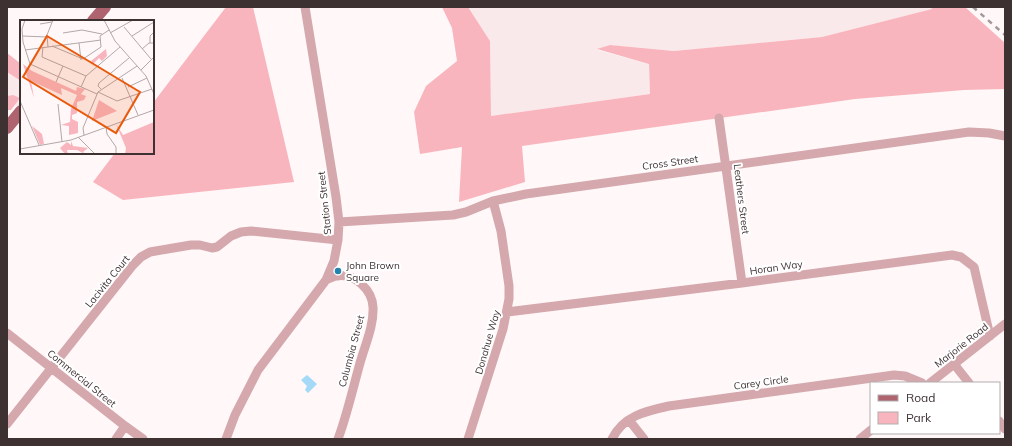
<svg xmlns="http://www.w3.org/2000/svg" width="1012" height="446" viewBox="0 0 1012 446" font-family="Mulish,sans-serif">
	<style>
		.built { fill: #fae9ea }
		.green { fill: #f9b5bd }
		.water { fill: #a4d9f7 }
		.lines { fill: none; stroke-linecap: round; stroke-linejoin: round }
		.minor { stroke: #d4a8ad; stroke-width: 9 }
		.major { stroke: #ae636e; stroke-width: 12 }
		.rail { stroke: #a4999a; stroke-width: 2.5; stroke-dasharray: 5 5; stroke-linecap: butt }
		.poi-dot { fill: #2482ae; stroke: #fff; stroke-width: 1.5 }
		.labels { text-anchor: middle; stroke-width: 4; stroke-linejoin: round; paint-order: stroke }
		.street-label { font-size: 10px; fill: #3e3132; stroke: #fff }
		.poi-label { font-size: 10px; fill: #3e3132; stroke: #fff; text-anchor: start }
		.inset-road { fill: none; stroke: #b2a8a9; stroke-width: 1 }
		.view { fill: #e8590c; fill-opacity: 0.15; stroke: #e8590c; stroke-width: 2 }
		.inset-edge { fill: none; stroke: #3e3132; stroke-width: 2 }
	</style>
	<rect width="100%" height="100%" fill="#fff7f8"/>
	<path class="built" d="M468 7H931L933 9 822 37 674 51 610 45 597 50 649 64 650 94 491 116 490 41Z
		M7 53 21 64V94L18 98 19 105 17 106 13 105 7 112Z"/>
	<path class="green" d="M226 7H253L294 182 123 200 93 182 115 153H153V103Z
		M442 7H468L490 41 491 116 650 94 649 64 597 49 610 45 674 51 822 37 932 9 931 7H965L1005 43V89L964 90 855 99 522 146 525 182 459 202 462 147 420 154 414 112 426 86 457 61 452 28Z
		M7 53 21 64V81L7 72Z
		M13 95 20 98 11 110H7V96Z"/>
	<path class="water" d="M307 375 317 384 308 393 305 390 307 386 301 380Z"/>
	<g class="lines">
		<path class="minor" d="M719 118 742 283
			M339 222 453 215 466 212 493 201 526 194 969 132 989 133 1005 136
			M326 280C330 278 334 276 337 276 355 273 372 290 373 307 374 326 365 345 360 363 353 388 347 415 338 439
			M507 312 742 283 952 255 961 257 974 267 990 336
			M7 333 125 426 143 439
			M954 364 969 383
			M930 383 1005 324
			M629 420 644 439
			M999 421 1005 429
			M7 424 133 265 141 257 150 252 191 245H200L212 248 217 247 231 236 241 232 251 231 338 240
			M116 439 125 426
			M226 439 235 415 258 370 326 280 334 261 338 240 339 222 336 197 305 7
			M468 439 503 329 509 299V286L501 231 493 201
			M612 439C623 416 646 411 669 406L894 375 905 376 922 383
			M860 439 871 430"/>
		<path class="major" d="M93 21 105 7
			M7 128 21 111"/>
		<path class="rail" d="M973 7 1005 35"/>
	</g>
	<circle class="poi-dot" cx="338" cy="271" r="4"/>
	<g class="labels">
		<g class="street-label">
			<text transform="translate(670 162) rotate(-8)" y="4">Cross Street</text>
			<text transform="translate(742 199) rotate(83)" y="4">Leathers Street</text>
			<text transform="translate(324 203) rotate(-96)" y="4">Station Street</text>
			<text transform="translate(776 267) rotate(-8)" y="4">Horan Way</text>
			<text transform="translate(107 281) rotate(-51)" y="4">Lacivita Court</text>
			<text transform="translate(487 342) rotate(-74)" y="4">Donahue Way</text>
			<text transform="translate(961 345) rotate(-38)" y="4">Marjorie Road</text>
			<text transform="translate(351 351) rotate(-75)" y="4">Columbia Street</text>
			<text transform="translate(82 378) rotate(39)" y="4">Commercial Street</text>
			<text transform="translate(761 382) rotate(-8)" y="4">Carey Circle</text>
		</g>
		<g class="poi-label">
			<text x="346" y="269">John Brown<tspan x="346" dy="12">Square</tspan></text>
		</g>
	</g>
	<g transform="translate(20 20)">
		<rect width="134" height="134" fill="#fff7f8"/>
		<path d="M86 29 87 36 82 41 79 38 73 44 71 41ZM3 44 12 51 56 71 57 67 65 69 61 74 66 76 64 80 57 82V93L52 95V99L58 102V113L49 115V106L41 105 50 102 51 89 57 75 41 68 42 75 11 61 14 78ZM79 80 97 91 72 101ZM134 102V134H105L106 128 96 104 103 115ZM12 106 22 114 24 124 20 125ZM51 121 53 126 68 128 63 132 65 134 57 130H47L48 134H45L40 128 47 122 51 125Z" fill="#f9b5bd"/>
		<path class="inset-road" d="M5 0 2 9 3 22 10 44 77 74M84 0 95 21 126 56 134 74M20 4 32 2M104 7 131 39M43 13 62 10 82 14M90 13 113 0M2 16 27 17M112 16 134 2M59 23 61 40M130 23V16L134 12M32 26 63 39 81 27 80 16 89 10M23 27 22 37 66 56M28 27 27 15 33 0M122 29 129 23H134M5 30 81 20M121 50 134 37M102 58 118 95M36 62 43 46M61 67 66 56 100 27M108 67 127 58M81 69 78 66 79 63 109 38M78 72 97 81 132 69M0 81 19 125M38 84 42 122M86 107 87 114 96 127V134M64 115 63 108 78 72 117 46M58 117 75 134M0 129 51 120 134 90"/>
		<path class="view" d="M27 16 120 72 96 113 3 57Z"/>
		<rect width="134" height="134" class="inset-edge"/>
	</g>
	<rect width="1012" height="446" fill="none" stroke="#3e3132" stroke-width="16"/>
	<rect x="870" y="382" width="130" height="52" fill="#ffffff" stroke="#b2adad"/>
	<rect x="878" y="395" width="20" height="6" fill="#ae636e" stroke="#b2adad"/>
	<text x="906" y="402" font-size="12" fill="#3e3132">Road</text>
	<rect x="878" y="412" width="20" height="12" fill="#f9b5bd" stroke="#b2adad"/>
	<text x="906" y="422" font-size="12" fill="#3e3132">Park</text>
</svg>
